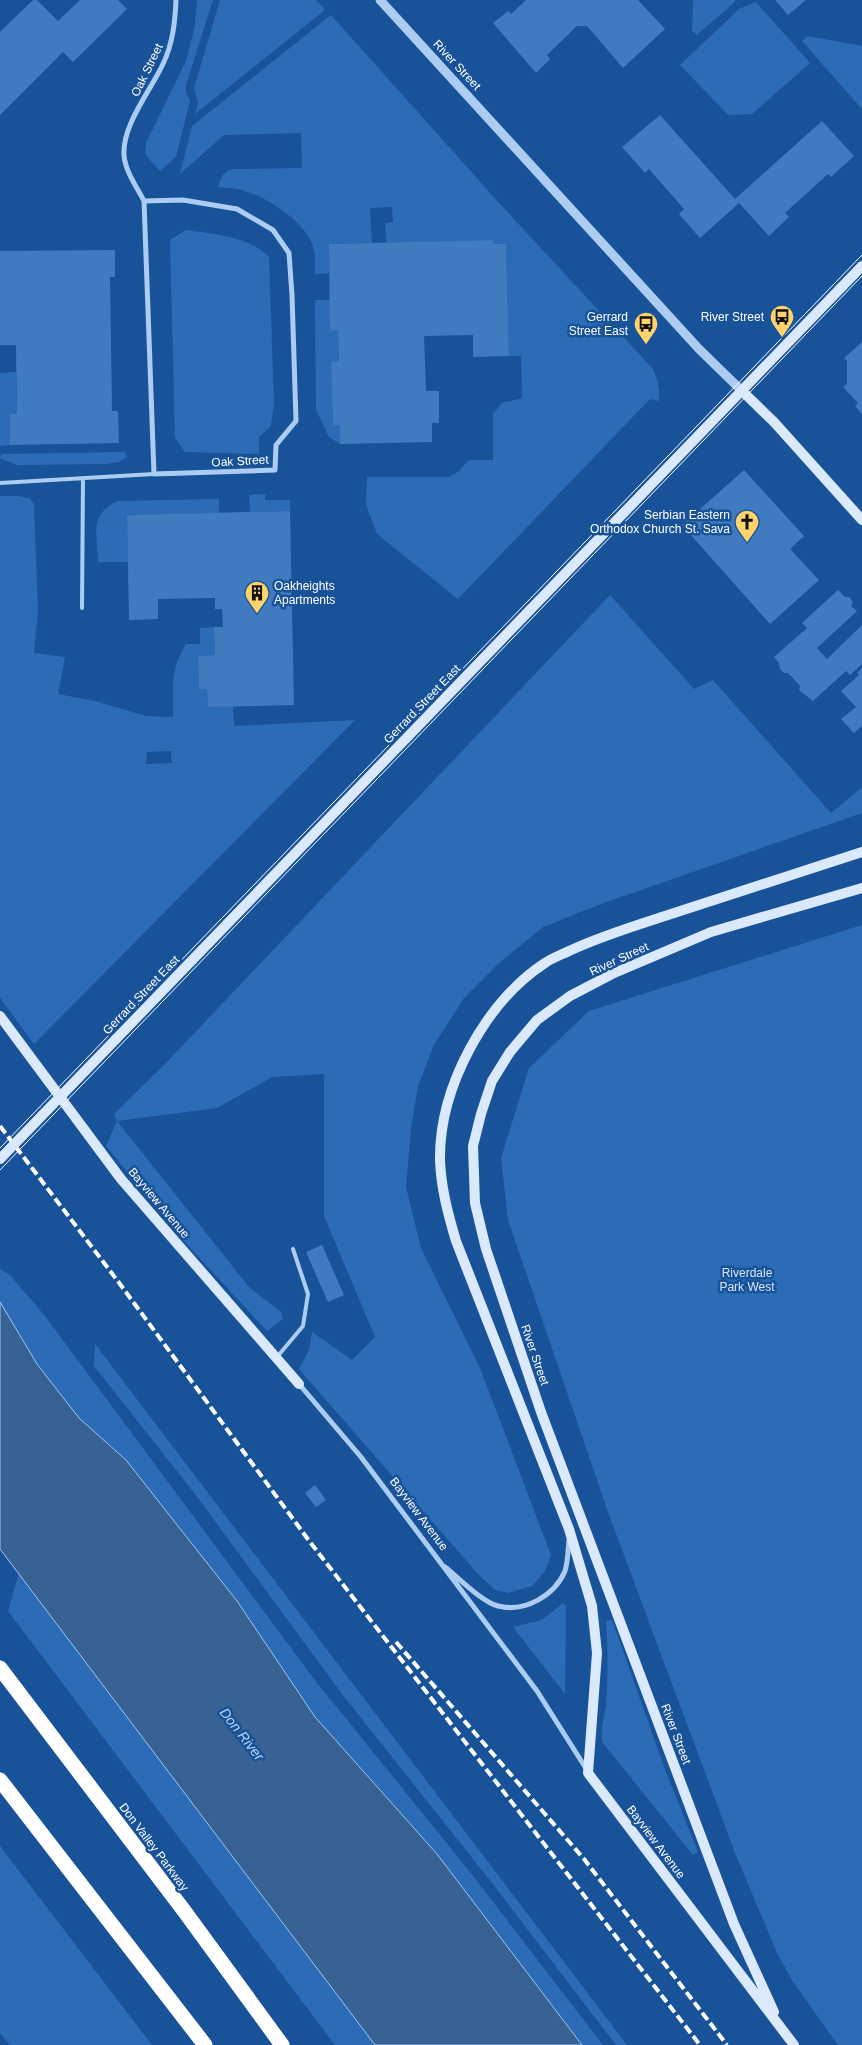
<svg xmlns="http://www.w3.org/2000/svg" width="862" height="2045" viewBox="0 0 862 2045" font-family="Helvetica,sans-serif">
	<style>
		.green { fill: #2c6cb6; fill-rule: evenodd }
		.water { fill: #396294; stroke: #9fc7f3 }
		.building { fill: #417bbf }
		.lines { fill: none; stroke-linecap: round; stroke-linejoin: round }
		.service { stroke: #acccf1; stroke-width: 4 }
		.minor { stroke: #acccf1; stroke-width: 5 }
		.tertiary { stroke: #acccf1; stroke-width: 9 }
		.secondary { stroke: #dbe9fc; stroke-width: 10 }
		.motorway { stroke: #fff; stroke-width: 15 }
		.tram { stroke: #fff; stroke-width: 1 }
		.rail { stroke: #fff; stroke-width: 4; stroke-dasharray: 9 4; stroke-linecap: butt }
		.secondary-bridge { stroke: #dbe9fc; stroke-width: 10 }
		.labels { text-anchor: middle; stroke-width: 5; stroke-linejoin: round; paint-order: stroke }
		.street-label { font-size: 12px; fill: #fff; stroke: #185298 }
		.poi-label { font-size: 12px; fill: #fff; stroke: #185298; text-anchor: end }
		.park-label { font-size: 12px; fill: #d4e6fc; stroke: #185298 }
		.water-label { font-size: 14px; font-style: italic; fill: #b9d6f8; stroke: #185298 }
	</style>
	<rect width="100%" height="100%" fill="#185298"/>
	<path class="green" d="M197 0H213L186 85V92L190 101 176 157 160 171 145 154 146 143 186 61 195 26Z
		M220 0H316L325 10 195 114 198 103 194 88Z
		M693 0H735V2L697 35 692 31Z
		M756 2 810 63 752 114 728 115 680 65 739 9Z
		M331 15 500 204 653 369C658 380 660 389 659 401L650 399 458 599 377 534 366 505 367 477H448L458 472 469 460H493V414L502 403 522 398 521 356H509L506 244H494L493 240 386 243 385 223 393 222 392 207 370 208 372 243 329 244V273L315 274C315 266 316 257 314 250 309 224 269 198 245 191 237 188 227 188 218 187 221 178 223 171 233 169L302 168 301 133 224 135 180 174 192 126Z
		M808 36 862 46V109L802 41Z
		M186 230C213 234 249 236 269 257L274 403 271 426 259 437V454L185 452 175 438 170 240Z
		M315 300H330L331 331 338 330 339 362H331L333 425H340V444L329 437 316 410Z
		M16 372 17 414H10V445L0 446V373Z
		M125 452 127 457 119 462 106 464 17 465 0 458 2 454Z
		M265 494V500H290V511L250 512 249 495Z
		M0 496H18L30 498 34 505 38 612 34 653 65 657 58 694 95 701 146 716 173 717C173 687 170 670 186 644H200V628L214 627 215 655 198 656 199 689H207L208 707 233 706 234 726 355 720 34 1044 0 998ZM171 751 172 763 146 764 147 752Z
		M219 499V513L127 515 128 562H98C97 535 89 513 118 501Z
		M610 595 694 689 713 680 831 813 862 787V813L598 905 543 927 499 963 464 998 434 1045 418 1086 411 1129 406 1187 421 1248 480 1368 551 1555 545 1571 532 1586 508 1593 495 1590 477 1573 299 1369 309 1350 312 1332 352 1360 375 1337 324 1216V1074L272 1077 217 1108 117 1121 249 1287 281 1312 283 1319 267 1331 183 1240 106 1146 117 1121 114 1114 165 1064Z
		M862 925V2045H838L793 1982 777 1953 735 1853 608 1512 508 1220 501 1158 529 1068 589 1011Z
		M0 1269 10 1275 45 1316 314 1679 470 1872 603 2045H582L437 1854 315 1717 237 1601 126 1460 79 1418 37 1364 0 1302Z
		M95 1344 627 2045H616L492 1883 342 1694 195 1494 94 1366Z
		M19 1573 375 2045H335L8 1611Z
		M563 1603 566 1606 565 1694 513 1627 542 1620Z
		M612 1620 666 1772 698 1852 693 1855 603 1743C599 1731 605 1717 606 1704 608 1676 608 1649 606 1621Z
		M0 1846 152 2045H10L0 2033Z"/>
	<path class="water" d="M0 1302 37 1364 79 1418 126 1460 237 1601 315 1717 437 1854 582 2045H375L0 1549Z"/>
	<path class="building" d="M33 0H37L58 21 80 0H118L127 9 73 62 63 52 0 115V32Z
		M526 0H638L665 29 623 68 587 26H577L547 55 550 59 536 73 493 23 508 11 511 14Z
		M775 0H806L788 15Z
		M660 115 735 199 822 121 854 156 831 177 828 174 785 213 789 217 769 236 739 203 700 238 679 214 684 209 649 169 645 173 622 147Z
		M493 240 494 244H506L509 356 473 357V335L424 336 426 391H439V423H432V442L340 444V425H333L331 362H339L338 330 330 331 329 244Z
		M115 250V277H110L112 411H118L119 443 10 445V414H17L16 345H0V251Z
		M862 342V414L855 406 858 403 843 387 847 384V361L844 358Z
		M744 470 804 536 790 549 819 580 770 624 682 525Z
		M290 511 294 705 208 707 207 689H199L198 656 215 655 214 627H223L222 609H215V598L158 599V619L129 620 127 515Z
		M838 590 845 597H849L853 602 851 606 857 611 817 648 827 659 862 625V664L850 675 846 671 813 701 799 690 800 686 788 673H784L780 669 779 663 774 657 807 628 802 623Z
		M862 668V726L854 733 841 719 856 707 841 691 859 675 857 673Z
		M322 1245 344 1295 328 1302 306 1252Z
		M315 1485 326 1500 316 1507 305 1493Z"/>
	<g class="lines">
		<path class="service" d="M0 483 154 474
			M82 608 83 479
			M277 1357 303 1326 308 1294 293 1249"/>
		<path class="minor" d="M183 200 237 209 273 230 289 253 292 295 296 421 276 445 275 470 154 474 144 201Z
			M144 201C137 187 125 171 124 155 122 125 151 90 163 64 173 43 175 22 176 0
			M299 1384 361 1457 537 1691 587 1770
			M445 1567C459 1578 482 1602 498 1606 525 1613 555 1595 565 1571 568 1561 568 1550 569 1540"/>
		<path class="tertiary" d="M380 0 699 349 742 391"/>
		<path class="secondary" d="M742 391 774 422 862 520
			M0 1016 121 1179 299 1384
			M116 1039 862 266
			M774 2012 734 1924 541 1412 486 1249 475 1203 473 1146 481 1114 492 1081 510 1052 537 1020 570 996 612 974 711 932 862 888
			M794 2045 588 1773 597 1653 592 1606 569 1529 456 1241C448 1214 441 1188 440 1160 439 1088 485 1002 545 963 552 958 561 955 569 951 601 936 634 926 668 915 732 894 797 873 862 852"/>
		<path class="motorway" d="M0 1668 185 1912 282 2045
			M0 1780 205 2045"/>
		<path class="tram" d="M0 1148 862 255
			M0 1170 862 276"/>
		<path class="rail" d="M0 1126 117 1280 310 1542 700 2045
			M396 1642 584 1859 727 2045"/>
		<path class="secondary-bridge" d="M0 1159 116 1039"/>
	</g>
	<defs>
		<symbol id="bus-pin" viewBox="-11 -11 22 30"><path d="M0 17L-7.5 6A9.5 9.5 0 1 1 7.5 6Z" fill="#ffd36c" stroke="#185298"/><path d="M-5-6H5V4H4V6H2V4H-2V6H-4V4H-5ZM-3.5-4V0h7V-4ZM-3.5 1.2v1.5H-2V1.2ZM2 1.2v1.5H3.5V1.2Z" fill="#111"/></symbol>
		<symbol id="church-pin" viewBox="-11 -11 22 30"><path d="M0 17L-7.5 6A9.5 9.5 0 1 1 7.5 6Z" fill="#ffd36c" stroke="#185298"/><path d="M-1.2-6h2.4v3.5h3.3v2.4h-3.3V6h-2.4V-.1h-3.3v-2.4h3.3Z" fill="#111"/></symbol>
		<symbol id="building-pin" viewBox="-11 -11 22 30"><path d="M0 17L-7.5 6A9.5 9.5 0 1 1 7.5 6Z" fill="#ffd36c" stroke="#185298"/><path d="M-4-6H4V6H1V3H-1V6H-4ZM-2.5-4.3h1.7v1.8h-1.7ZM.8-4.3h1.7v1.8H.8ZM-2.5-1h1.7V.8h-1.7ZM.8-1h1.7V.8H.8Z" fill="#111"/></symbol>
	</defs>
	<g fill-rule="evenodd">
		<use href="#bus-pin" x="768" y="303" width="28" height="38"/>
		<use href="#bus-pin" x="632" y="310" width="28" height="38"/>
		<use href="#church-pin" x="733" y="508" width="28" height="38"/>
		<use href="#building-pin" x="243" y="579" width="28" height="38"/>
	</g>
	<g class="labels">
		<g class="street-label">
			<text transform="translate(457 65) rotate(47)" y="4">River Street</text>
			<text transform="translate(147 70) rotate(-64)" y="4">Oak Street</text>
			<text transform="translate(240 461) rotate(-3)" y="4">Oak Street</text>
			<text transform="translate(422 704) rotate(-46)" y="4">Gerrard Street East</text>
			<text transform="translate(619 959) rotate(-25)" y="4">River Street</text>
			<text transform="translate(141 995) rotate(-46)" y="4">Gerrard Street East</text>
			<text transform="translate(159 1203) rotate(50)" y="4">Bayview Avenue</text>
			<text transform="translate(535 1355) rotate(71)" y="4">River Street</text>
			<text transform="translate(419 1514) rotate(53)" y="4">Bayview Avenue</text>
			<text transform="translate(676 1734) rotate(69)" y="4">River Street</text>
			<text transform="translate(656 1842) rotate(53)" y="4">Bayview Avenue</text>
			<text transform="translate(154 1847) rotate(53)" y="4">Don Valley Parkway</text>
		</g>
		<g class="poi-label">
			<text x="628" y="321">Gerrard<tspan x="628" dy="14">Street East</tspan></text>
			<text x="764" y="321">River Street</text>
			<text x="730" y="519">Serbian Eastern<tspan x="730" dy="14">Orthodox Church St. Sava</tspan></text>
			<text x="274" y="590" text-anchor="start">Oakheights<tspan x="274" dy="14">Apartments</tspan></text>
		</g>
		<g class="park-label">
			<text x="747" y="1277">Riverdale<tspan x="747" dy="14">Park West</tspan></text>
		</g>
		<g class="water-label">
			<text transform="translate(242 1734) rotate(52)" y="5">Don River</text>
		</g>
	</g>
</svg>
